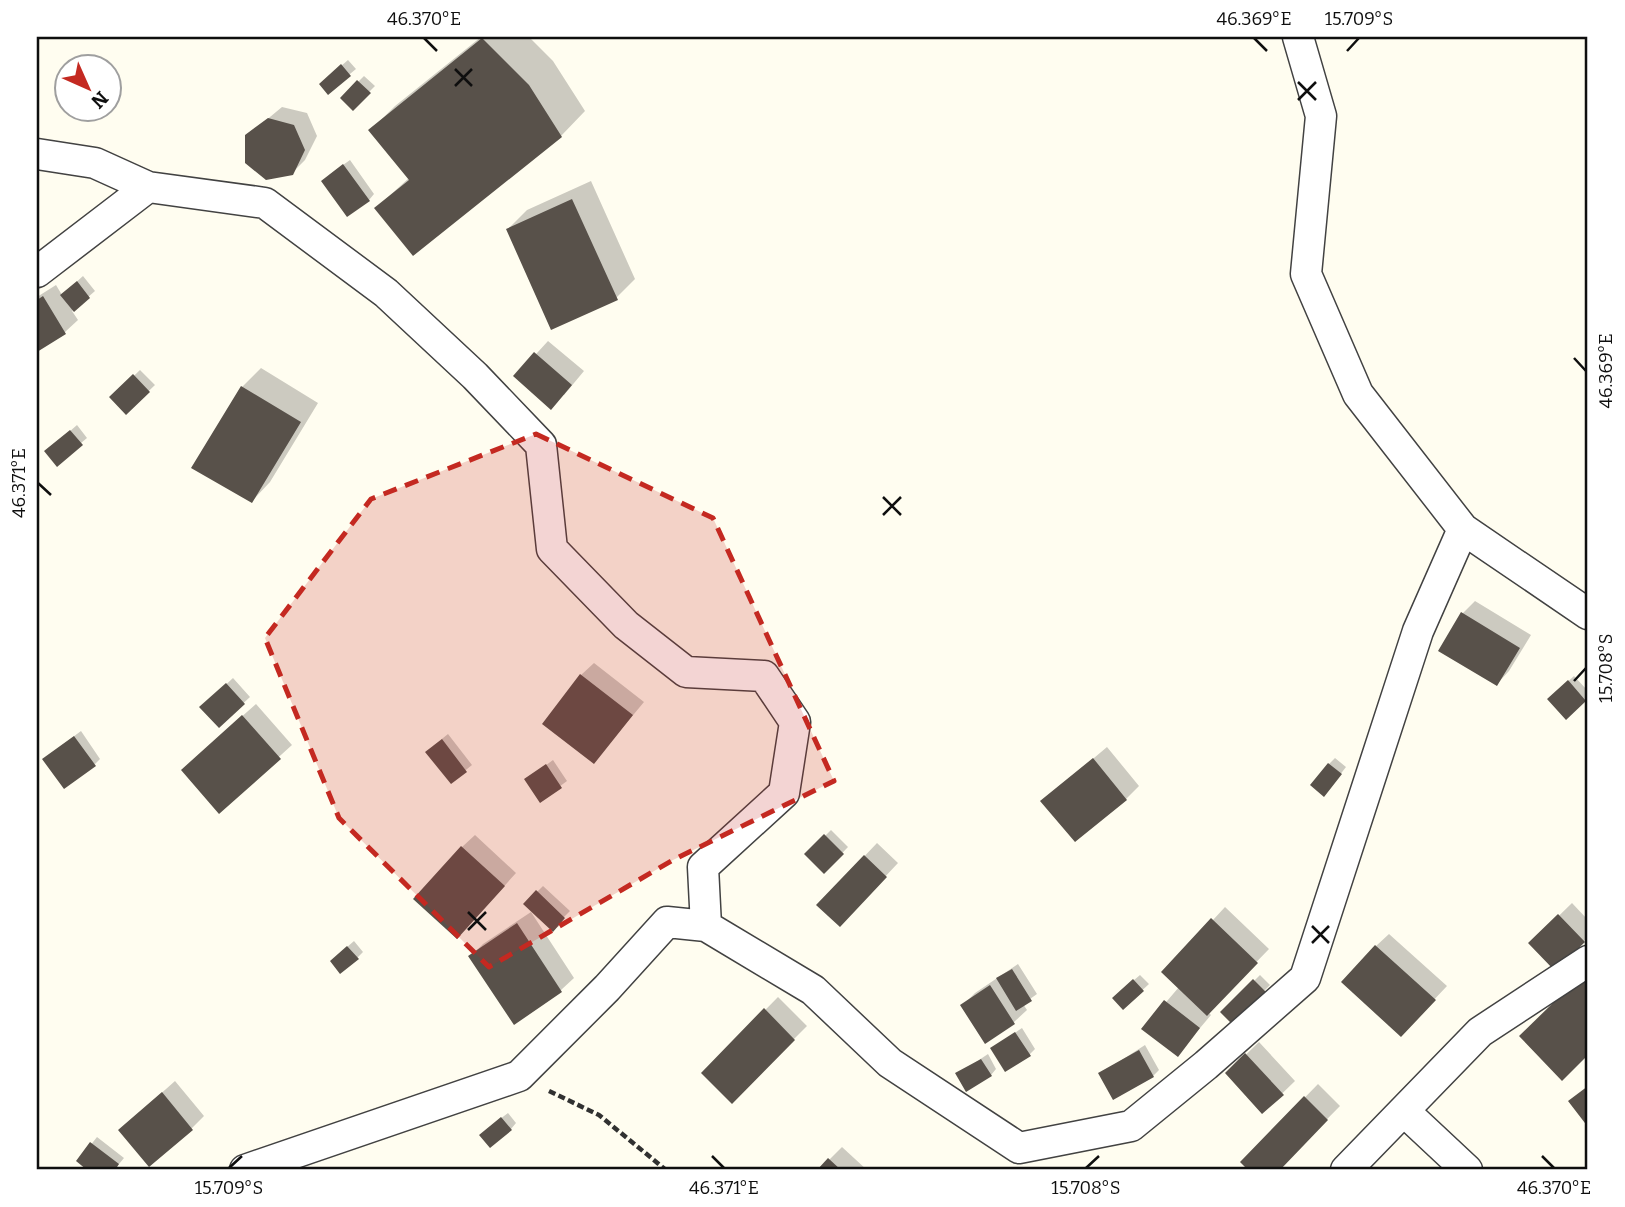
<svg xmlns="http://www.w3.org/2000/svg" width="1625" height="1207" viewBox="0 0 1625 1207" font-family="Bitter,serif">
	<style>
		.shadow { fill: #0003 }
		.building { fill: #58514a }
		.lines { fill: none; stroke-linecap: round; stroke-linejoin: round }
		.minor-casing { stroke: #424242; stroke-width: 33 }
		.path { stroke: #313131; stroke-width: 4.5; stroke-dasharray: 7 3.5; stroke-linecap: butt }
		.minor { stroke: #fff; stroke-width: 30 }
		.marked { fill: #c42921; fill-opacity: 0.2; stroke: #c42921; stroke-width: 5; stroke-dasharray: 14 9; stroke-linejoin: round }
		.ticks { fill: none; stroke: #0f0f0f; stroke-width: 2.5 }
		.neatline { fill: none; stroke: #0f0f0f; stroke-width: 2.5 }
		.ticks-label { font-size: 18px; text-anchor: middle; fill: #0f0f0f }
	</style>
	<rect width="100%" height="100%" fill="#fffdf0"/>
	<path class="shadow" d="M481 37H529L553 61 585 111 561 136 376 208 409 178 371 130 395 106Z
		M348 60 356 69 328 92 327 78Z
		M364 76 375 86 353 108 342 98Z
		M282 107 307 113 317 136 305 160 292 173 247 136Z
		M350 160 374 194 369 200 329 175Z
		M591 181 635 279 616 298 508 229 527 210Z
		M83 276 95 291 72 311 78 320 65 332 37 350V297L56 285 62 295Z
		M548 341 584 371 564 395 516 376Z
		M261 368 318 403 270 482 252 501 242 387Z
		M140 370 155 385 126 413 112 397Z
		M77 425 87 438 81 443 53 446Z
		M1475 601 1531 635 1509 671 1497 684 1462 614Z
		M594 663 644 702 594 762 581 675Z
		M1574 676 1588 691V697L1566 718 1549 699Z
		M233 678 250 697 219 726 202 707Z
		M256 704 292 745 219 811 195 758Z
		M81 731 100 759 95 764 50 754Z
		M448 734 472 765 451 782 433 746Z
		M1107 747 1139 786 1126 799 1043 801Z
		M1335 758 1346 767 1329 789V764Z
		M553 760 567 781 540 801 526 780Z
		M831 830 848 847 824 872 807 854Z
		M475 835 516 873 470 924 462 847Z
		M877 843 898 863 852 912 819 904Z
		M543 886 570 911 552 929 525 904Z
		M1572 903 1588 920V937L1555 969 1531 943Z
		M1225 907 1269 949 1208 1012 1211 1015 1178 1054 1144 1028 1179 987 1213 920Z
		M531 912 574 978 561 990 514 1022 470 957 483 944Z
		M1389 934 1447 986 1413 1022 1376 946Z
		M354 941 363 952 357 958 338 955Z
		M1018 964 1037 994 1023 1004 1027 1010 1014 1022 985 1041 962 1006 975 993Z
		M1140 975 1149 984 1123 1008 1120 992Z
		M1260 975 1270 985 1233 1022 1223 1012Z
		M778 997 807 1026 732 1101 703 1073Z
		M1022 1028 1035 1049 1029 1055 992 1048Z
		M1259 1042 1295 1081 1263 1112 1227 1073Z
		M1145 1045 1159 1070 1153 1076 1100 1074Z
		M988 1054 996 1069 991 1075 958 1074Z
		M175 1081 204 1116 191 1129 120 1130Z
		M1318 1084 1340 1106 1277 1170H1251L1242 1162Z
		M508 1113 516 1123 511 1129H487Z
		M97 1137 124 1158 114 1170H90L78 1161Z
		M842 1147 867 1170H819Z"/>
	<path class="building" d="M482 38 529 85 562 137 413 256 374 208 409 180 368 130Z
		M341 64 351 76 328 95 319 84Z
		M357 80 371 93 353 111 340 98Z
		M268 118 294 125 305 150 293 175 266 180 245 163V135Z
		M343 164 370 201 347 217 321 181Z
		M572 199 618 300 551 330 506 229Z
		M77 281 90 298 74 312 60 295Z
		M43 296 66 334 37 352V300Z
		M534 352 572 385 551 410 513 376Z
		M133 374 150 392 126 415 109 397Z
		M241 386 301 422 252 503 191 468Z
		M70 430 83 445 57 467 44 451Z
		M1461 612 1520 648 1497 686 1438 651Z
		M580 674 633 715 594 764 542 724Z
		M1568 680 1586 701 1566 720 1547 699Z
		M226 683 245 704 219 728 199 707Z
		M242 715 281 759 219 814 181 770Z
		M74 736 96 766 64 789 42 759Z
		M442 739 467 772 451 784 425 752Z
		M1093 758 1127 800 1075 842 1040 801Z
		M1328 763 1342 774 1324 797 1310 785Z
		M546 764 562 788 540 803 524 779Z
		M824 834 844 854 824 874 804 854Z
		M461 846 505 886 457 939 413 899Z
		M864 855 887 877 840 927 816 905Z
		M536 890 565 918 553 932 523 904Z
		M1558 914 1585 942 1555 971 1528 943Z
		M1211 918 1258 963 1207 1016 1161 972Z
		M517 923 562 992 514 1025 468 956Z
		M1375 945 1436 1000 1401 1037 1341 982Z
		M347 946 359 959 340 974 330 961Z
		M1012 969 1032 1001 1016 1011 996 978Z
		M1588 969V1055L1562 1081 1519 1036Z
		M1133 979 1144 991 1123 1010 1112 998Z
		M1253 979 1266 992 1233 1025 1220 1012Z
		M990 985 1015 1024 985 1044 960 1005Z
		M1164 1000 1200 1028 1178 1057 1141 1029Z
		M764 1008 795 1040 732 1104 701 1073Z
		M1015 1032 1031 1056 1005 1072 990 1048Z
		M1139 1050 1154 1077 1113 1100 1098 1073Z
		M1245 1053 1284 1095 1262 1114 1225 1073Z
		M981 1059 992 1076 966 1092 955 1073Z
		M1588 1086V1127L1568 1101Z
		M162 1092 193 1130 149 1167 118 1130Z
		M1304 1096 1328 1120 1280 1170H1248L1240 1162Z
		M501 1117 512 1130 490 1148 479 1135Z
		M90 1142 119 1164 115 1170H87L76 1161Z
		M828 1158 841 1170H817Z"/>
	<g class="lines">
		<defs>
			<path id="minor" d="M1298 37 1321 116 1306 274 1358 394 1463 529 1588 614
				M37 154 95 163 148 187
				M37 272 148 187 265 203 386 293 475 376 541 445 552 549 626 625 686 672 764 676 795 722 784 793 703 867 706 926
				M1405 1112 1467 1170
				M245 1170 519 1076 607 988 667 922 706 926 813 990 890 1063 1019 1148 1131 1126 1206 1065 1305 978 1418 631 1463 529
				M1346 1170 1480 1032 1588 961"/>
		</defs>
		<use href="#minor" class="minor-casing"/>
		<path class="path" d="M549 1091 599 1115 666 1170"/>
		<use href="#minor" class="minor"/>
	</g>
	<path class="marked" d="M536 434 713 518 834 781 673 860 489 967 339 818 265 638 371 499Z"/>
	<path class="ticks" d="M424 38 437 51M1254 38 1267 51M1347 51 1359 38M455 69 472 86M1298 82 1316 100M455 86 472 69M1298 100 1316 82M1574 358 1586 371M38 483 51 495M883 497 901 515M883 515 901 497M1574 681 1586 668M468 912 486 930M1312 926 1329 943M468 930 486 912M1312 943 1329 926M712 1156 724 1168M1542 1156 1554 1168M229 1168 242 1156M1086 1168 1099 1156"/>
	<rect width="1625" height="1207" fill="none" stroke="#ffffff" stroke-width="77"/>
	<g transform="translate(88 88) rotate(135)"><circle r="33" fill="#ffffff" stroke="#9f9f9f" stroke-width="2"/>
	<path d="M0-5L12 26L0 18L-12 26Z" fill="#c42921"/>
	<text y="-10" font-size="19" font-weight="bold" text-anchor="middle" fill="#0f0f0f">N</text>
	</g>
	<rect x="38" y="38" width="1548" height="1130" class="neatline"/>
	<g class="ticks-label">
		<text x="424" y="25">46.370°E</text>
		<text x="1254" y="25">46.369°E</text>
		<text x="1359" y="25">15.709°S</text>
		<text transform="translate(1606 371) rotate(-90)" y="6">46.369°E</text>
		<text transform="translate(19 483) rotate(-90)" y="6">46.371°E</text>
		<text transform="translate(1606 668) rotate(-90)" y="6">15.708°S</text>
		<text x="229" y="1194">15.709°S</text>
		<text x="724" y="1194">46.371°E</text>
		<text x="1086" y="1194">15.708°S</text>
		<text x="1554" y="1194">46.370°E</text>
	</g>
</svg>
